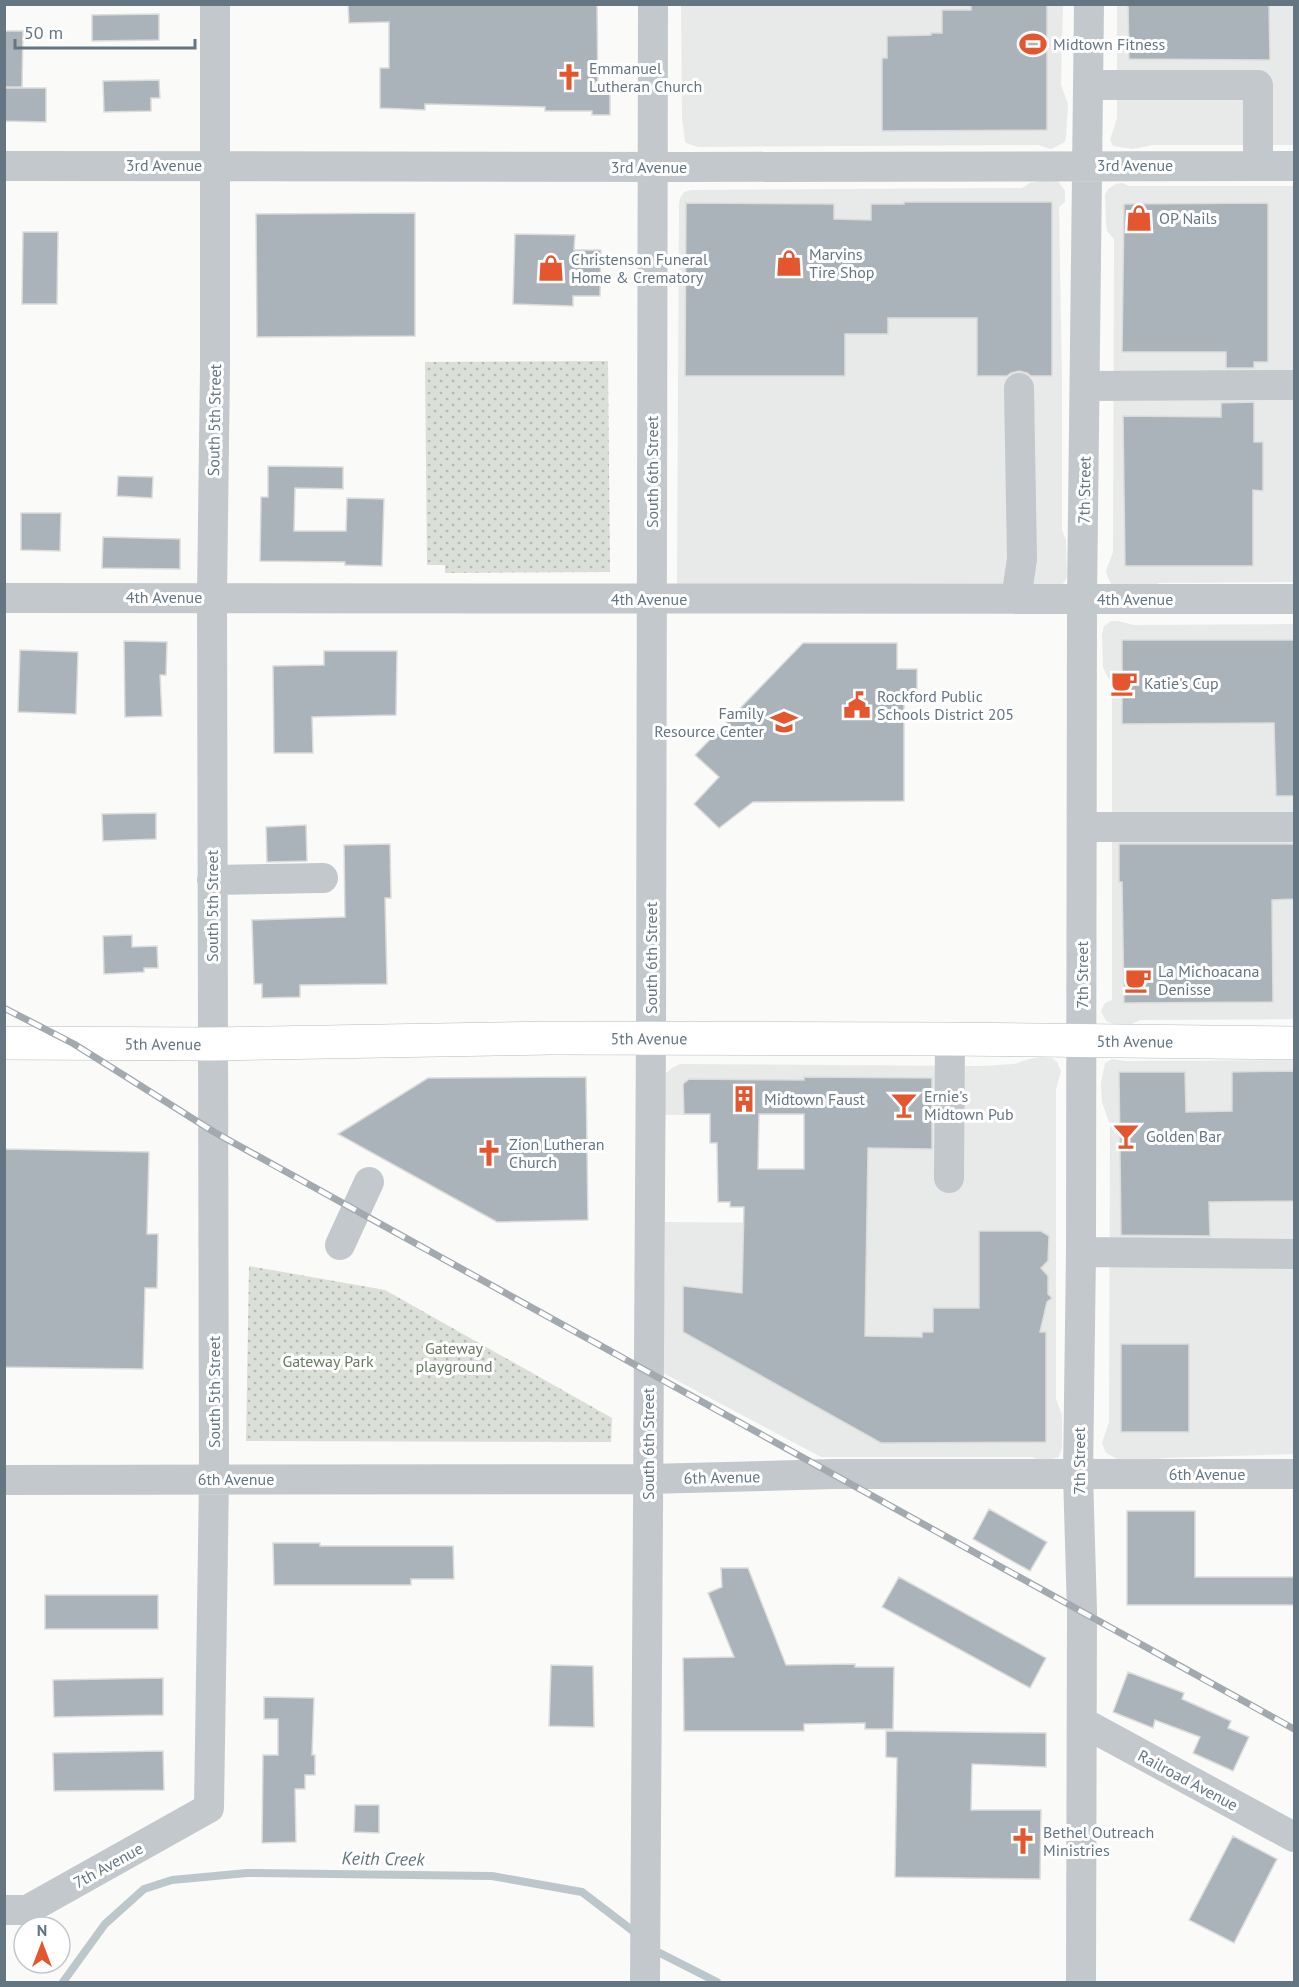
<svg xmlns="http://www.w3.org/2000/svg" width="1299" height="1987" viewBox="0 0 1299 1987" font-family="'PT Sans',sans-serif">
	<style>
		.built { fill: #e8e9e9 }
		.grass { fill: url(#grass-dots) }
		.lines { fill: none; stroke-linecap: round; stroke-linejoin: round }
		.stream { stroke: #bbc7cb; stroke-width: 8 }
		.building { fill: #aab3b9; stroke: #dcdcda; stroke-width: 1.5; fill-rule: evenodd }
		.major-casing { stroke: #b5babe; stroke-width: 34 }
		.minor { stroke: #c3c8cc; stroke-width: 30 }
		.major { stroke: #fff; stroke-width: 33 }
		.rail-casing { stroke: #a2aab0; stroke-width: 7 }
		.rail { stroke: #fff; stroke-width: 4.5; stroke-dasharray: 14; stroke-linecap: butt }
		.labels { text-anchor: middle; stroke-width: 6; stroke-linejoin: round; paint-order: stroke }
		.poi-label { font-size: 16px; fill: #657683; stroke: #fff; text-anchor: start }
		.street-label { font-size: 16px; fill: #657683; stroke: #fff }
		.park-label { font-size: 16px; fill: #687a64; stroke: #fff }
		.water-label { font-size: 18px; font-style: italic; fill: #60757c; stroke: #fff }
	</style>
	<defs>
		<pattern id="grass-dots" width="8" height="8" patternUnits="userSpaceOnUse" patternTransform="scale(1.5)"><rect width="8" height="8" fill="#dadfd7"/><path d="M2 2h.1M6 6h.1" fill="none" stroke="#b4b9b4" stroke-width="1.8" stroke-linecap="round"/></pattern>
	</defs>
	<rect width="100%" height="100%" fill="#fafaf8"/>
	<path class="built" d="M681 5H1063L1061 85 1068 104 1066 137 1065 142 1051 149 1038 145 698 147 689 144 685 142 682 118Z
		M1117 5H1294V145H1153L1133 149 1113 146 1110 140 1117 118Z
		M1046 180 1058 181 1065 191V202L1059 207 1062 380V530L1066 540 1067 577 1064 583 1057 587 682 586 677 583 679 204 680 198 684 192 691 190 1022 188 1030 183Z
		M1122 183 1129 186H1294V582L1159 583 1150 587H1113L1108 578 1106 571 1113 552 1114 239 1107 231 1106 224 1105 195 1108 189 1116 184Z
		M1111 621H1118L1134 625 1294 624V1019L1140 1020 1128 1026 1116 1025 1106 1021 1101 1011 1105 1003 1112 1000V686L1103 667 1102 635 1104 626Z
		M1041 1057 1052 1058 1057 1062 1061 1071 1056 1090V1399L1062 1415V1448L1059 1457 1043 1461 1032 1457H821L663 1373 665 1222 804 1223V1115H664L665 1082 666 1073 672 1068 680 1064 980 1066 1014 1064 1029 1059Z
		M1112 1059 1125 1061 1294 1060V1454L1166 1458 1123 1462 1106 1453 1102 1443 1109 1422 1110 1125 1102 1102 1101 1084 1105 1063Z"/>
	<path class="grass" d="M608 361 610 572 445 573V565H427L425 362Z
		M249 1266 385 1290 612 1418 611 1442 246 1441Z"/>
	<g class="lines">
		<path class="stream" d="M652 1949 717 1982
			M63 1982 105 1924 144 1889 172 1880 247 1873 492 1876 582 1892 637 1934"/>
	</g>
	<path class="building" d="M348 4H597L598 94H610V115H592V111H545V107L425 104V110L380 108V68H389V22L349 23Z
		M971 4H1047V130L882 131V58H887V36L931 35V33H942V10H971Z
		M1128 4H1269L1270 60 1129 59Z
		M159 14V40L92 41V15Z
		M4 31H23L22 87H4Z
		M159 80 160 98H151V111L104 112 103 81Z
		M4 88H46V122L4 121Z
		M904 202H1052V376H1031L1027 373 1019 371 1011 373 1007 376H977V318H888V334H845V376H685L686 203 834 204V219L871 220V204H904Z
		M1268 203V362H1254V368H1226V352H1122L1124 204Z
		M415 213V336L257 337 256 214Z
		M23 232H58L57 304H22Z
		M515 234 575 235 574 250H601L600 296H573V306L513 304Z
		M1254 402V442H1263V491L1253 490V566H1125L1123 416 1221 417V403Z
		M268 466 343 467V489L295 488 294 531H346L347 498 384 499 382 566 345 565V562L260 561 261 497H268Z
		M118 476 153 477 152 498 117 496Z
		M21 513H61L60 551 21 550Z
		M103 537 180 539V569L102 568Z
		M1122 640H1294V796H1276L1274 723 1122 724Z
		M124 641 167 642 166 675H160L162 716 125 717Z
		M803 643H897V669H917V698H904V801L753 802 719 828 694 804 719 777 695 755Z
		M20 650 78 652 76 714 18 712Z
		M324 651H397L396 715 312 717 313 753H274L273 666 324 665Z
		M156 813V839L103 841 102 814Z
		M306 825 307 861 267 862 266 827Z
		M390 844 391 898H385L387 984 300 985V997L262 998V984H254L252 920 345 917 344 845Z
		M1119 844H1294V899L1272 900 1273 1002 1124 1003 1122 882H1119Z
		M132 935V947L157 946 158 968H144V972L104 974 103 936Z
		M1294 1071V1201L1209 1202 1210 1236 1121 1235 1119 1072H1185L1186 1112 1232 1111V1072Z
		M586 1077 588 1220 497 1222 338 1134 428 1078Z
		M804 1077 932 1078V1149L868 1148 865 1336 922 1337V1332H933V1308H979V1231H1041L1049 1236 1048 1261 1041 1268 1048 1276V1294L1052 1298 1047 1302 1040 1332H1046V1442L881 1443 683 1332V1286L742 1293 744 1207H730V1202H718L717 1143H710V1114H684L683 1084 689 1079 804 1080ZM759 1114H804V1169H758Z
		M4 1149 149 1152 147 1234H158L157 1288H145L143 1369 4 1367Z
		M1121 1344H1189V1432H1121Z
		M989 1509 1047 1542 1030 1571 973 1539Z
		M1127 1511H1195V1577H1294V1605H1127Z
		M273 1543H320V1546H453L454 1579H411V1585H274Z
		M721 1568H748L786 1665 855 1664V1667H894L893 1729H865V1723L804 1724V1731H684L683 1658 734 1657 708 1593 722 1587Z
		M899 1577 1046 1658 1030 1688 882 1607Z
		M45 1595H158V1629H45Z
		M551 1665 593 1666 594 1727 549 1726Z
		M1128 1672 1184 1693 1182 1699 1231 1721 1228 1728 1249 1737 1233 1771 1193 1753 1200 1737 1155 1720 1153 1728 1113 1712Z
		M163 1678V1715L54 1717 53 1680Z
		M264 1697 314 1698 312 1755H315V1775H305V1789H295L296 1842 262 1843 263 1755H278V1719H264Z
		M886 1731 1046 1733V1767L972 1764 971 1810H1041L1040 1879 895 1877 897 1758 886 1757Z
		M163 1751 164 1790 54 1791 53 1753Z
		M355 1805H379V1833L354 1832Z
		M1233 1836 1277 1859 1234 1943 1189 1920Z"/>
	<g class="lines">
		<defs>
			<g id="major">
				<path id="s1" d="M4 1043 212 1044 551 1038 950 1039 1294 1043"/>
			</g>
		</defs>
		<use href="#major" class="major-casing"/>
		<path class="minor" d="M1089 85H1258V166
			M4 166 687 167 1294 166
			M1085 386 1294 385
			M4 598 1294 599
			M1016 599 1022 559 1019 388
			M1083 827H1294
			M212 880 323 878
			M949 1178 950 1039
			M340 1245 369 1182
			M1081 1252 1294 1254
			M4 1480 648 1479 834 1474H1294
			M1082 1722 1294 1837
			M4 1910H27L209 1808 214 1479 212 597 215 367V4
			M645 1982 651 1038 653 4
			M1081 1982 1082 1611 1078 1475 1081 1252 1082 599 1089 4"/>
		<use href="#major" class="major"/>
		<defs>
			<path id="rail" d="M4 1008 74 1044 214 1132 1294 1729"/>
		</defs>
		<use href="#rail" class="rail-casing"/>
		<use href="#rail" class="rail"/>
	</g>
	<defs>
		<symbol id="stadium-bare" viewBox="-9 -9 18 18"><path d="M0-5a6.5 5 0 1 0 0 10a6.5 5 0 1 0 0-10ZM-3.5-1.8h7v3.6h-7Z" fill="#e4572e" stroke="#fff" stroke-width="2.5" paint-order="stroke"/></symbol>
		<symbol id="church-bare" viewBox="-9 -9 18 18"><path d="M-1.2-6h2.4v3.5h3.3v2.4h-3.3V6h-2.4V-.1h-3.3v-2.4h3.3Z" fill="#e4572e" stroke="#fff" stroke-width="2.5" paint-order="stroke"/></symbol>
		<symbol id="shop-bare" viewBox="-9 -9 18 18"><path d="M-5-2.5h2.3a2.7 3.5 0 0 1 5.4 0H5L5.5 6h-11ZM-1.5-2.5h3a1.5 2.3 0 0 0-3 0Z" fill="#e4572e" stroke="#fff" stroke-width="2.5" paint-order="stroke"/></symbol>
		<symbol id="cafe-bare" viewBox="-9 -9 18 18"><path d="M-5.5-4.5H6V0H3Q3 3.5 0 3.5H-2.5Q-5.5 3.5-5.5 0ZM3-3.2v2h1.7v-2ZM-6 4.5H4V6H-6Z" fill="#e4572e" stroke="#fff" stroke-width="2.5" paint-order="stroke"/></symbol>
		<symbol id="civic-bare" viewBox="-9 -9 18 18"><path d="M-.6-6.5H3V-4.5H.6V-3L4-1V1h2V6H-6V1h2V-1L-.6-3ZM-1.2 2.5V6h2.4V2.5Z" fill="#e4572e" stroke="#fff" stroke-width="2.5" paint-order="stroke"/></symbol>
		<symbol id="school-bare" viewBox="-9 -9 18 18"><path d="M0-5L7-2L0 1L-7-2ZM-4 1L0 2.5L4 1V4Q0 6-4 4Z" fill="#e4572e" stroke="#fff" stroke-width="2.5" paint-order="stroke"/></symbol>
		<symbol id="building-bare" viewBox="-9 -9 18 18"><path d="M-4-6H4V6H1V3H-1V6H-4ZM-2.5-4.3h1.7v1.8h-1.7ZM.8-4.3h1.7v1.8H.8ZM-2.5-1h1.7V.8h-1.7ZM.8-1h1.7V.8H.8Z" fill="#e4572e" stroke="#fff" stroke-width="2.5" paint-order="stroke"/></symbol>
		<symbol id="bar-bare" viewBox="-9 -9 18 18"><path d="M-6-5H6L.8 .8V4.5H3.5V6h-7V4.5H-.8V.8Z" fill="#e4572e" stroke="#fff" stroke-width="2.5" paint-order="stroke"/></symbol>
	</defs>
	<g fill-rule="evenodd">
		<use href="#stadium-bare" x="1014" y="25" width="38" height="38"/>
		<use href="#church-bare" x="550" y="58" width="38" height="38"/>
		<use href="#shop-bare" x="1120" y="199" width="38" height="38"/>
		<use href="#shop-bare" x="770" y="244" width="38" height="38"/>
		<use href="#shop-bare" x="532" y="249" width="38" height="38"/>
		<use href="#cafe-bare" x="1105" y="664" width="38" height="38"/>
		<use href="#civic-bare" x="838" y="686" width="38" height="38"/>
		<use href="#school-bare" x="765" y="703" width="38" height="38"/>
		<use href="#cafe-bare" x="1119" y="961" width="38" height="38"/>
		<use href="#building-bare" x="725" y="1080" width="38" height="38"/>
		<use href="#bar-bare" x="885" y="1086" width="38" height="38"/>
		<use href="#bar-bare" x="1107" y="1117" width="38" height="38"/>
		<use href="#church-bare" x="470" y="1134" width="38" height="38"/>
		<use href="#church-bare" x="1004" y="1822" width="38" height="38"/>
	</g>
	<g class="labels">
		<g class="poi-label">
			<text x="1053" y="50">Midtown Fitness</text>
			<text x="589" y="74">Emmanuel<tspan x="589" dy="18">Lutheran Church</tspan></text>
			<text x="1159" y="224">OP Nails</text>
			<text x="809" y="260">Marvins<tspan x="809" dy="18">Tire Shop</tspan></text>
			<text x="571" y="265">Christenson Funeral<tspan x="571" dy="18">Home &amp; Crematory</tspan></text>
			<text x="1144" y="689">Katie's Cup</text>
			<text x="877" y="702">Rockford Public<tspan x="877" dy="18">Schools District 205</tspan></text>
			<text x="764" y="719" text-anchor="end">Family<tspan x="764" dy="18">Resource Center</tspan></text>
			<text x="1158" y="977">La Michoacana<tspan x="1158" dy="18">Denisse</tspan></text>
			<text x="924" y="1102">Ernie's<tspan x="924" dy="18">Midtown Pub</tspan></text>
			<text x="764" y="1105">Midtown Faust</text>
			<text x="1146" y="1142">Golden Bar</text>
			<text x="509" y="1150">Zion Lutheran<tspan x="509" dy="18">Church</tspan></text>
			<text x="1043" y="1838">Bethel Outreach<tspan x="1043" dy="18">Ministries</tspan></text>
		</g>
		<g class="street-label">
			<text x="164" y="171">3rd Avenue</text>
			<text x="1135" y="171">3rd Avenue</text>
			<text x="649" y="173">3rd Avenue</text>
			<text transform="translate(214 420) rotate(-89)" y="6">South 5th Street</text>
			<text transform="translate(652 472) rotate(-90)" y="6">South 6th Street</text>
			<text transform="translate(1084 490) rotate(-89)" y="6">7th Street</text>
			<text x="164" y="603">4th Avenue</text>
			<text x="649" y="605">4th Avenue</text>
			<text x="1135" y="605">4th Avenue</text>
			<text transform="translate(212 906) rotate(-90)" y="6">South 5th Street</text>
			<text transform="translate(651 958) rotate(-90)" y="6">South 6th Street</text>
			<text transform="translate(1082 975) rotate(-90)" y="6">7th Street</text>
			<text dy="6" stroke="none"><textPath href="#s1" startOffset="645">5th Avenue</textPath></text>
			<text dy="6" stroke="none"><textPath href="#s1" startOffset="1131">5th Avenue</textPath></text>
			<text dy="6" stroke="none"><textPath href="#s1" startOffset="159">5th Avenue</textPath></text>
			<text transform="translate(214 1392) rotate(-90)" y="6">South 5th Street</text>
			<text transform="translate(648 1444) rotate(-90)" y="6">South 6th Street</text>
			<text transform="translate(1079 1461) rotate(-90)" y="6">7th Street</text>
			<text x="1207" y="1480">6th Avenue</text>
			<text transform="translate(722 1477) rotate(-1)" y="6">6th Avenue</text>
			<text x="236" y="1485">6th Avenue</text>
			<text transform="translate(1188 1780) rotate(28)" y="6">Railroad Avenue</text>
			<text transform="translate(108 1865) rotate(-29)" y="6">7th Avenue</text>
		</g>
		<g class="park-label">
			<text x="454" y="1354">Gateway<tspan x="454" dy="18">playground</tspan></text>
			<text x="328" y="1367">Gateway Park</text>
		</g>
		<g class="water-label">
			<text transform="translate(383 1859) rotate(1)" y="6">Keith Creek</text>
		</g>
	</g>
	<rect width="1299" height="1987" fill="none" stroke="#657683" stroke-width="12"/>
	<g transform="translate(42 1945)"><circle r="28" fill="#ffffff" stroke="#c1c8cd" stroke-width="1.5"/>
	<path d="M0-4.5L10 22L0 15L-10 22Z" fill="#e4572e"/>
	<text y="-9" font-size="16" font-weight="bold" text-anchor="middle" fill="#657683">N</text>
	</g>
	<path d="M15 39v9h180v-9" fill="none" stroke="#657683" stroke-width="3"/>
	<text x="24" y="39" font-size="18" fill="#657683" stroke="#ffffff" stroke-width="4.5" paint-order="stroke">50 m</text>
</svg>
